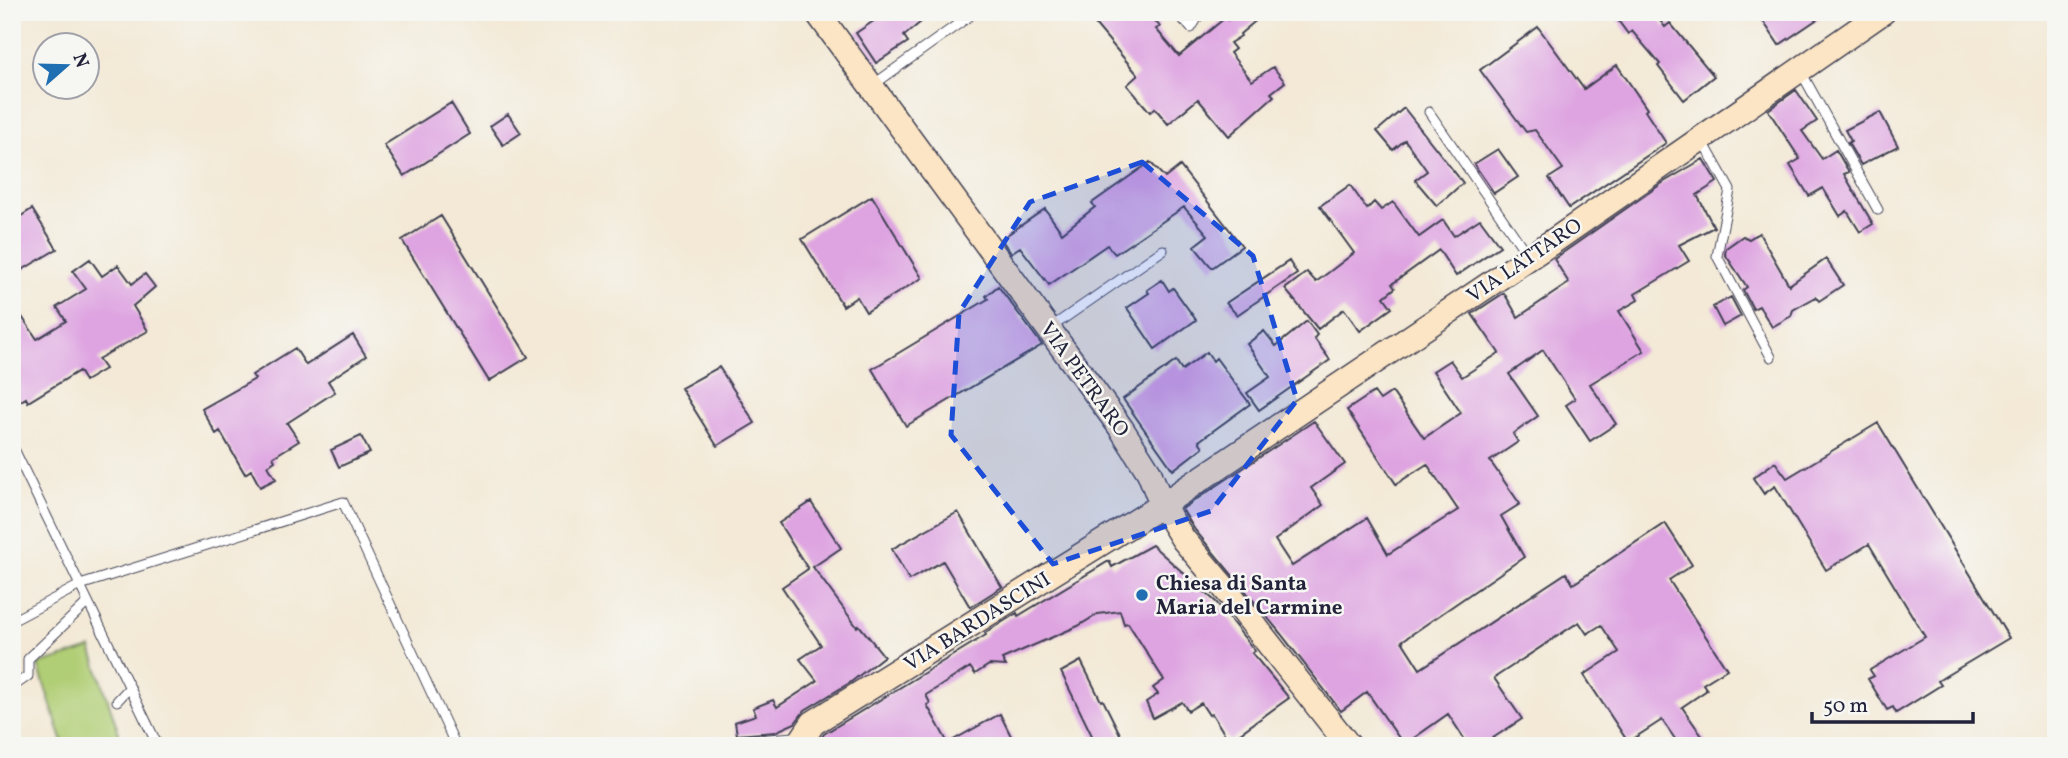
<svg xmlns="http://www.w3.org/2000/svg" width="2068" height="758" viewBox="0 0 2068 758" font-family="Vollkorn,serif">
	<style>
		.green { fill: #b0ce75; stroke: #697858; stroke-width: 2 }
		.building { fill: #dea4e1 }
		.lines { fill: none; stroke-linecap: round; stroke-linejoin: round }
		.lane-casing { stroke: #414052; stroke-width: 11 }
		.street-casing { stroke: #414052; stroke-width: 20 }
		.secondary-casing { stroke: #414052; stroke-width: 27 }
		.lane { stroke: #fff; stroke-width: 9 }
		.street { stroke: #fff; stroke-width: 18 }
		.secondary { stroke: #fce5c4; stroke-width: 24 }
		.marked { fill: #1d4ed8; fill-opacity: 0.2; stroke: #1d4ed8; stroke-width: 5; stroke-dasharray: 14 9; stroke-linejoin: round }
		.poi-dot { fill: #1f6fb2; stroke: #f6f6f2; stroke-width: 2.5 }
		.labels { text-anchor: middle; stroke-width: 5; stroke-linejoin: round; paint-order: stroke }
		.street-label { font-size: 21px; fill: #22223b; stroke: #f6f6f2 }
		.poi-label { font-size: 21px; font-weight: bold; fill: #22223b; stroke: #f6f6f2; text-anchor: start }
	</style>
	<rect width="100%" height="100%" fill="#f6f6f2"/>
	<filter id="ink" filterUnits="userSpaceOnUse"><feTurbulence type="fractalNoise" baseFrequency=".0143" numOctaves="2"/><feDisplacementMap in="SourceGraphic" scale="14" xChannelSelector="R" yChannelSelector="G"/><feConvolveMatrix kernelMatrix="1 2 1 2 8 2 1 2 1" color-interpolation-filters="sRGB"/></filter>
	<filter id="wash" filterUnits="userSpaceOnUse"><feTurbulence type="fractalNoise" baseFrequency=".00686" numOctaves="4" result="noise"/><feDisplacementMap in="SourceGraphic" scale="28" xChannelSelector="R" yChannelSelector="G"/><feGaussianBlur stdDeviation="1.57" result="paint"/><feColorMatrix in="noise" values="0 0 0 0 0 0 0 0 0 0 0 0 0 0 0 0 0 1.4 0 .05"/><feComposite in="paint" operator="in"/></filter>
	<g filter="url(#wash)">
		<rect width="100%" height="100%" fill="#f3e9d6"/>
		<path class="green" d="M91 648 123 746H64L38 665Z"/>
		<g id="blocks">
			<path class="building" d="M887 12H933L904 36 908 42 876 63 856 33Z
				M1085 12H1148L1160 27 1156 29 1179 56 1226 17 1228 20 1236 12H1266L1240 34 1241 36 1230 43 1235 49 1230 53 1252 81 1273 67 1285 82 1271 93 1274 96 1229 136 1198 99 1168 124 1155 108 1150 112 1127 85 1138 75Z
				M1612 12H1657L1655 14 1665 27 1670 23 1714 76 1684 100 1658 66 1660 64 1632 31 1628 34Z
				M1757 12H1828L1779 45Z
				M1538 27 1584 89 1617 65 1647 109 1645 111 1666 143 1569 208 1549 178 1563 169 1535 130 1526 132 1480 70Z
				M1796 90 1817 121 1802 131 1822 159 1836 150 1849 172 1844 174 1873 224 1860 232 1847 211 1840 216 1823 188 1809 196 1790 165 1800 159 1768 110Z
				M451 103 470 134 404 176 384 145Z
				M1404 108 1463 183 1437 206 1415 180 1427 171 1405 140 1393 150 1377 131Z
				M1880 112 1898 146 1861 165 1848 143 1851 141 1845 130Z
				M508 114 521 133 503 145 490 126Z
				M1498 149 1518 177 1494 193 1474 164Z
				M1703 159 1717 182 1697 195 1714 227 1679 245 1689 261 1635 294 1638 300 1619 311 1644 351 1590 384 1616 424 1590 441 1566 405 1575 399 1543 350 1509 374 1538 416 1513 434 1518 442 1490 461 1520 504 1501 516 1524 557 1402 641 1420 669 1566 573 1573 584 1665 523 1692 565 1669 580 1727 669 1703 684 1707 690 1682 707 1709 746H1680L1662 720 1628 742 1584 675 1619 652 1601 625 1587 634 1579 622 1494 678 1522 719 1493 738 1498 746H1469L1448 714 1404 745 1367 692 1341 711 1281 634 1195 530 1182 509 1314 421 1345 464 1311 488 1323 505 1275 540 1292 566 1367 518 1388 554 1458 510 1427 464 1396 484 1347 410 1374 392 1380 400 1392 392 1424 438 1461 413 1433 371 1450 360 1462 377 1499 353 1472 314 1504 293 1518 317 1569 283 1554 259 1664 182Z
				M1150 162 1165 178 1180 166 1242 246 1212 268 1194 246 1208 235 1184 207 1115 254 1107 245 1049 285 1020 247 1011 253 1001 239 1045 209 1062 233 1095 207 1092 203Z
				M1350 185 1367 209 1374 202 1381 210 1393 202 1419 237 1443 220 1454 236 1480 219 1500 246 1456 276 1439 250 1392 284 1395 288 1384 297 1392 308 1360 331 1344 309 1318 329 1285 289 1307 272 1316 282 1354 253 1320 206Z
				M872 196 922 278 866 312 857 297 843 306 802 239Z
				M32 209 57 249 12 276V222Z
				M441 216 528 357 489 381 402 240Z
				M1759 233 1789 285 1826 259 1843 285 1819 301 1816 297 1793 310 1791 316 1772 327 1759 306 1753 309 1743 290 1747 287 1725 254 1726 248 1743 236 1749 239Z
				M90 259 102 276 118 265 132 284 145 274 155 287 133 306 148 331 98 359 105 369 85 381 79 371 28 402 26 398 12 406V302L37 339 66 321 57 307 86 289 73 271Z
				M1289 261 1297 274 1237 315 1226 303Z
				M1162 280 1169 291 1173 288 1196 320 1155 349 1127 308 1149 293 1147 290Z
				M998 286 1042 345 906 426 872 369 988 299 986 296Z
				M1731 297 1741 316 1723 326 1713 307Z
				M1307 321 1317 335 1314 338 1330 360 1259 410 1247 393 1270 377 1247 344 1264 331 1276 346Z
				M353 335 366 356 328 381 335 392 287 423 299 441 273 457 275 461 268 466 276 479 260 487 251 470 245 474 220 431 216 434 202 409 255 379 252 375 295 348 306 365Z
				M1207 352 1213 361 1216 358 1250 404 1199 441 1203 447 1173 470 1123 399 1176 361 1182 370Z
				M719 367 755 423 717 446 681 388Z
				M1878 423 2009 638 1944 677 1938 681 1941 685 1896 713 1893 707 1887 710 1868 679 1874 676 1870 670 1925 637 1869 544 1826 570 1775 486 1764 494 1753 478 1775 462 1787 478Z
				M361 436 370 453 339 467 331 450Z
				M811 502 841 548 813 567 857 627 859 625 884 656 851 682 805 710 795 723 775 732 737 735 735 722 756 715 753 708 773 700 777 707 817 681 800 659 821 645 782 587 808 569 779 523Z
				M958 512 1002 587 970 607 943 561 909 580 892 549Z
				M1152 545 1216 602 1255 651 1252 653 1289 698 1229 741 1212 714 1209 715 1201 703 1188 711 1182 702 1153 718 1146 702 1158 694 1153 688 1164 680 1128 623 1124 624 1120 611 1098 614 1078 626 1002 659 1006 666 989 665 975 674 970 667 926 695 930 703 927 705 948 743 1000 714 1016 746H816L824 734 986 635 985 633 1017 613 1018 616 1109 561 1112 567Z
				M1081 661 1101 701 1103 700 1126 746H1097L1061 672Z"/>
		</g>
	</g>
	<g filter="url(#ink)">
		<use href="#blocks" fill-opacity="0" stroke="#414052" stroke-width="2"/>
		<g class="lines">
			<defs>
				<path id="lane" d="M1176 12 1191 28 1201 12
					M1801 72 1878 210
					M873 85 975 12
					M1429 112 1529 257
					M1702 140 1730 190 1717 256 1771 357
					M1050 328 1163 250
					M12 445 158 746
					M12 621 80 585 343 502 456 746
					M12 687 28 676V659L88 602
					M117 701 130 687"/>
				<path id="street" d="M739 746 801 741"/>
				<path id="secondary" d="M817 12 1121 428 1149 472 1162 505 1183 539 1232 597 1349 746
					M801 746V741L813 723 1162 505 1558 238 1883 12"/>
			</defs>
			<use href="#lane" class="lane-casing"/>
			<use href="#street" class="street-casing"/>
			<use href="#secondary" class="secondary-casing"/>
			<use href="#lane" class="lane"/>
			<use href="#street" class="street"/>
			<use href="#secondary" class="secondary"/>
		</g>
	</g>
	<path class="marked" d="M1142 162 1253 256 1297 400 1211 511 1053 564 951 435 959 313 1030 202Z"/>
	<circle class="poi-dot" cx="1142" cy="595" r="7"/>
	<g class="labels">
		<g class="street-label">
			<text transform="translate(1524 260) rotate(-34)" y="7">VIA LATTARO</text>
			<text transform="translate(1085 379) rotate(54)" y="7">VIA PETRARO</text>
			<text transform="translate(977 621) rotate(-32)" y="7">VIA BARDASCINI</text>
		</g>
		<g class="poi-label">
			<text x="1156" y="590">Chiesa di Santa<tspan x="1156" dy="24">Maria del Carmine</tspan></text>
		</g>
	</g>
	<rect width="2068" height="758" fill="none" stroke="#f6f6f2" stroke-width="42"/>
	<g transform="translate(66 66) rotate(70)"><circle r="33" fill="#f6f6f2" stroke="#a1a1a9" stroke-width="2"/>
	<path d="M0-5L12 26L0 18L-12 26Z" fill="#1f6fb2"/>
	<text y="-10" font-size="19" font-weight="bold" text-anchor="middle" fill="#22223b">N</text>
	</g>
	<path d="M1812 712v10h161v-10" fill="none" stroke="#22223b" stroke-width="3.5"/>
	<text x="1823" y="712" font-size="21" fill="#22223b" stroke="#f6f6f2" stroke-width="5" paint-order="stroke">50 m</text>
</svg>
